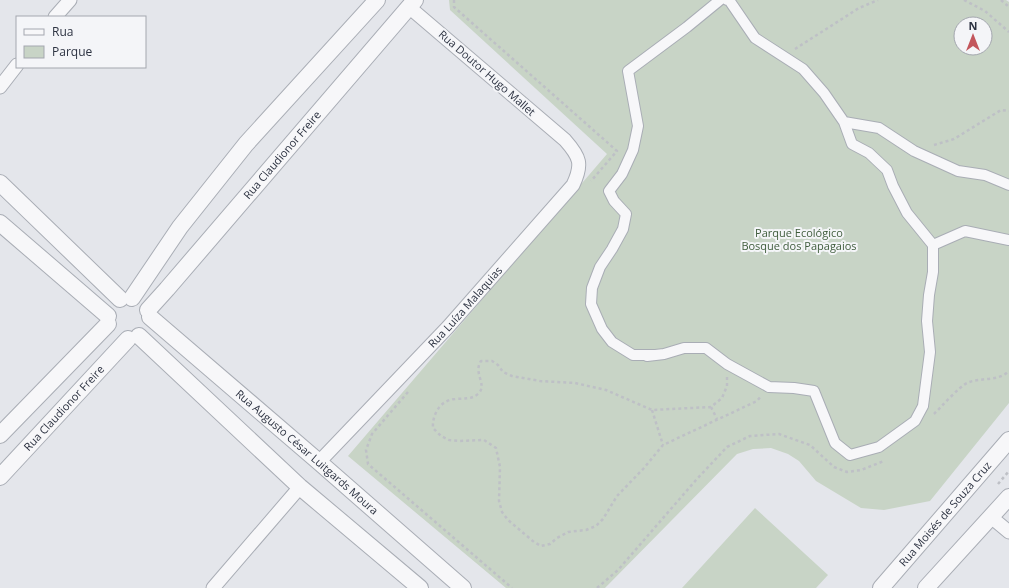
<svg xmlns="http://www.w3.org/2000/svg" width="1009" height="588" viewBox="0 0 1009 588" font-family="'Open Sans',sans-serif">
	<style>
		.green { fill: #c8d4c6; fill-rule: evenodd }
		.lines { fill: none; stroke-linecap: round; stroke-linejoin: round }
		.pedestrian-casing { stroke: #a9adb5; stroke-width: 12 }
		.minor-casing { stroke: #a9adb5; stroke-width: 15 }
		.tertiary-casing { stroke: #a9adb5; stroke-width: 18 }
		.path { stroke: #bec0c6; stroke-width: 2.5; stroke-dasharray: 3 3; stroke-linecap: butt }
		.pedestrian { stroke: #f7f7f9; stroke-width: 10 }
		.minor { stroke: #f7f7f9; stroke-width: 13 }
		.tertiary { stroke: #f7f7f9; stroke-width: 16 }
		.labels { text-anchor: middle; stroke-width: 4; stroke-linejoin: round; paint-order: stroke }
		.street-label { font-size: 11px; fill: #2d3342; stroke: #f4f5f8 }
		.park-label { font-size: 11px; fill: #3f5c3c; stroke: #f4f5f8 }
	</style>
	<rect width="100%" height="100%" fill="#e4e6eb"/>
	<path class="green" d="M449 0H1006L1009 2V403L930 501 884 510 861 508 816 481 799 461 788 454 771 448 753 449 737 454 605 588H506L348 456 607 154 450 10ZM961 24H985V48H961Z
		M755 508 828 575 816 588H682Z"/>
	<g class="lines">
		<defs>
			<path id="pedestrian" d="M727 0H729L755 38 803 69 824 93 844 122 852 144 869 153 887 170 893 186 907 213 933 245 965 231 1009 240
				M844 122 879 128 914 151 958 171 985 175 1009 185
				M653 355H633L612 342 602 329 591 304 592 288 600 267 612 249 623 229 626 214 614 201 609 191 622 174 633 150 638 126 628 71 687 27 720 0
				M647 356 664 354 684 348H706L727 364 769 387 794 388 814 391 835 443 850 455 879 447 915 421 923 406 930 352 927 321 929 295 933 272V245"/>
			<g id="minor">
				<path d="M55 17 70 0"/>
				<path d="M0 87 17 65"/>
				<path id="s1" d="M319 462 448 327 573 185C583 164 580 157 565 140L409 7"/>
				<path d="M991 517 1009 532"/>
				<path d="M213 588 300 487"/>
			</g>
			<g id="tertiary">
				<path d="M0 183 120 299"/>
				<path d="M0 223 108 316"/>
				<path d="M132 298 180 227 246 144 377 0"/>
				<path id="s2" d="M148 310 167 289 415 0"/>
				<path id="s3" d="M150 317 319 462 463 588"/>
				<path d="M139 336 300 487 420 588"/>
				<path d="M0 435 108 324"/>
				<path id="s4" d="M0 477 128 339"/>
				<path id="s5" d="M881 588 1009 440"/>
				<path d="M926 588 1009 497"/>
			</g>
		</defs>
		<use href="#pedestrian" class="pedestrian-casing"/>
		<use href="#minor" class="minor-casing"/>
		<use href="#tertiary" class="tertiary-casing"/>
		<path class="path" d="M454 0V7L617 151 591 181
			M964 0 985 11 1009 32
			M1001 0 1009 7
			M795 49 859 8 878 0
			M934 145 954 139 1001 110 1009 111
			M727 377V386L722 398 711 407 652 410 606 390 575 383 540 381 512 376 503 372 498 365 492 361H481C473 373 487 384 479 393 472 400 464 398 455 399 440 400 432 415 433 428L441 436 449 440 460 441 484 440 496 448 500 467 499 501 502 512 508 520 534 542 541 546 550 544 557 538 568 532 586 530 596 526 603 519 617 496 644 468 663 445 757 401 761 396
			M408 392 372 434 366 450 368 464 512 588
			M711 407 717 419
			M652 410 663 445
			M934 414C941 407 959 387 967 383 980 377 998 382 1009 371
			M998 484 1009 471
			M597 588 618 570 696 480 727 447 750 436 779 434 810 445 834 467 847 472 861 470 884 461"/>
		<use href="#pedestrian" class="pedestrian"/>
		<use href="#minor" class="minor"/>
		<use href="#tertiary" class="tertiary"/>
	</g>
	<g class="labels">
		<g class="street-label">
			<text transform="translate(487 73) rotate(41)" y="4">Rua Doutor Hugo Mallet</text>
			<text dy="4" stroke="none"><textPath href="#s2" startOffset="205">Rua Claudionor Freire</textPath></text>
			<text dy="4" stroke="none"><textPath href="#s1" startOffset="213">Rua Luíza Malaquias</textPath></text>
			<text dy="4" stroke="none"><textPath href="#s4" startOffset="94">Rua Claudionor Freire</textPath></text>
			<text dy="4" stroke="none"><textPath href="#s3" startOffset="207">Rua Augusto César Luitgards Moura</textPath></text>
			<text dy="4" stroke="none"><textPath href="#s5" startOffset="98">Rua Moisés de Souza Cruz</textPath></text>
		</g>
		<g class="park-label">
			<text x="799" y="237">Parque Ecológico<tspan x="799" dy="13">Bosque dos Papagaios</tspan></text>
		</g>
	</g>
	<rect x="16" y="16" width="130" height="52" fill="#f4f5f8" stroke="#a4a7af"/>
	<rect x="24" y="29" width="20" height="6" fill="#f7f7f9" stroke="#a4a7af"/>
	<text x="52" y="36" font-size="12" fill="#2d3342">Rua</text>
	<rect x="24" y="46" width="20" height="12" fill="#c8d4c6" stroke="#a4a7af"/>
	<text x="52" y="56" font-size="12" fill="#2d3342">Parque</text>
	<g transform="translate(973 36)"><circle r="19" fill="#f4f5f8" stroke="#a4a7af"/>
	<path d="M0-3L7 15L0 10L-7 15Z" fill="#c3565c"/>
	<text y="-6" font-size="11" font-weight="bold" text-anchor="middle" fill="#2d3342">N</text>
	</g>
</svg>
